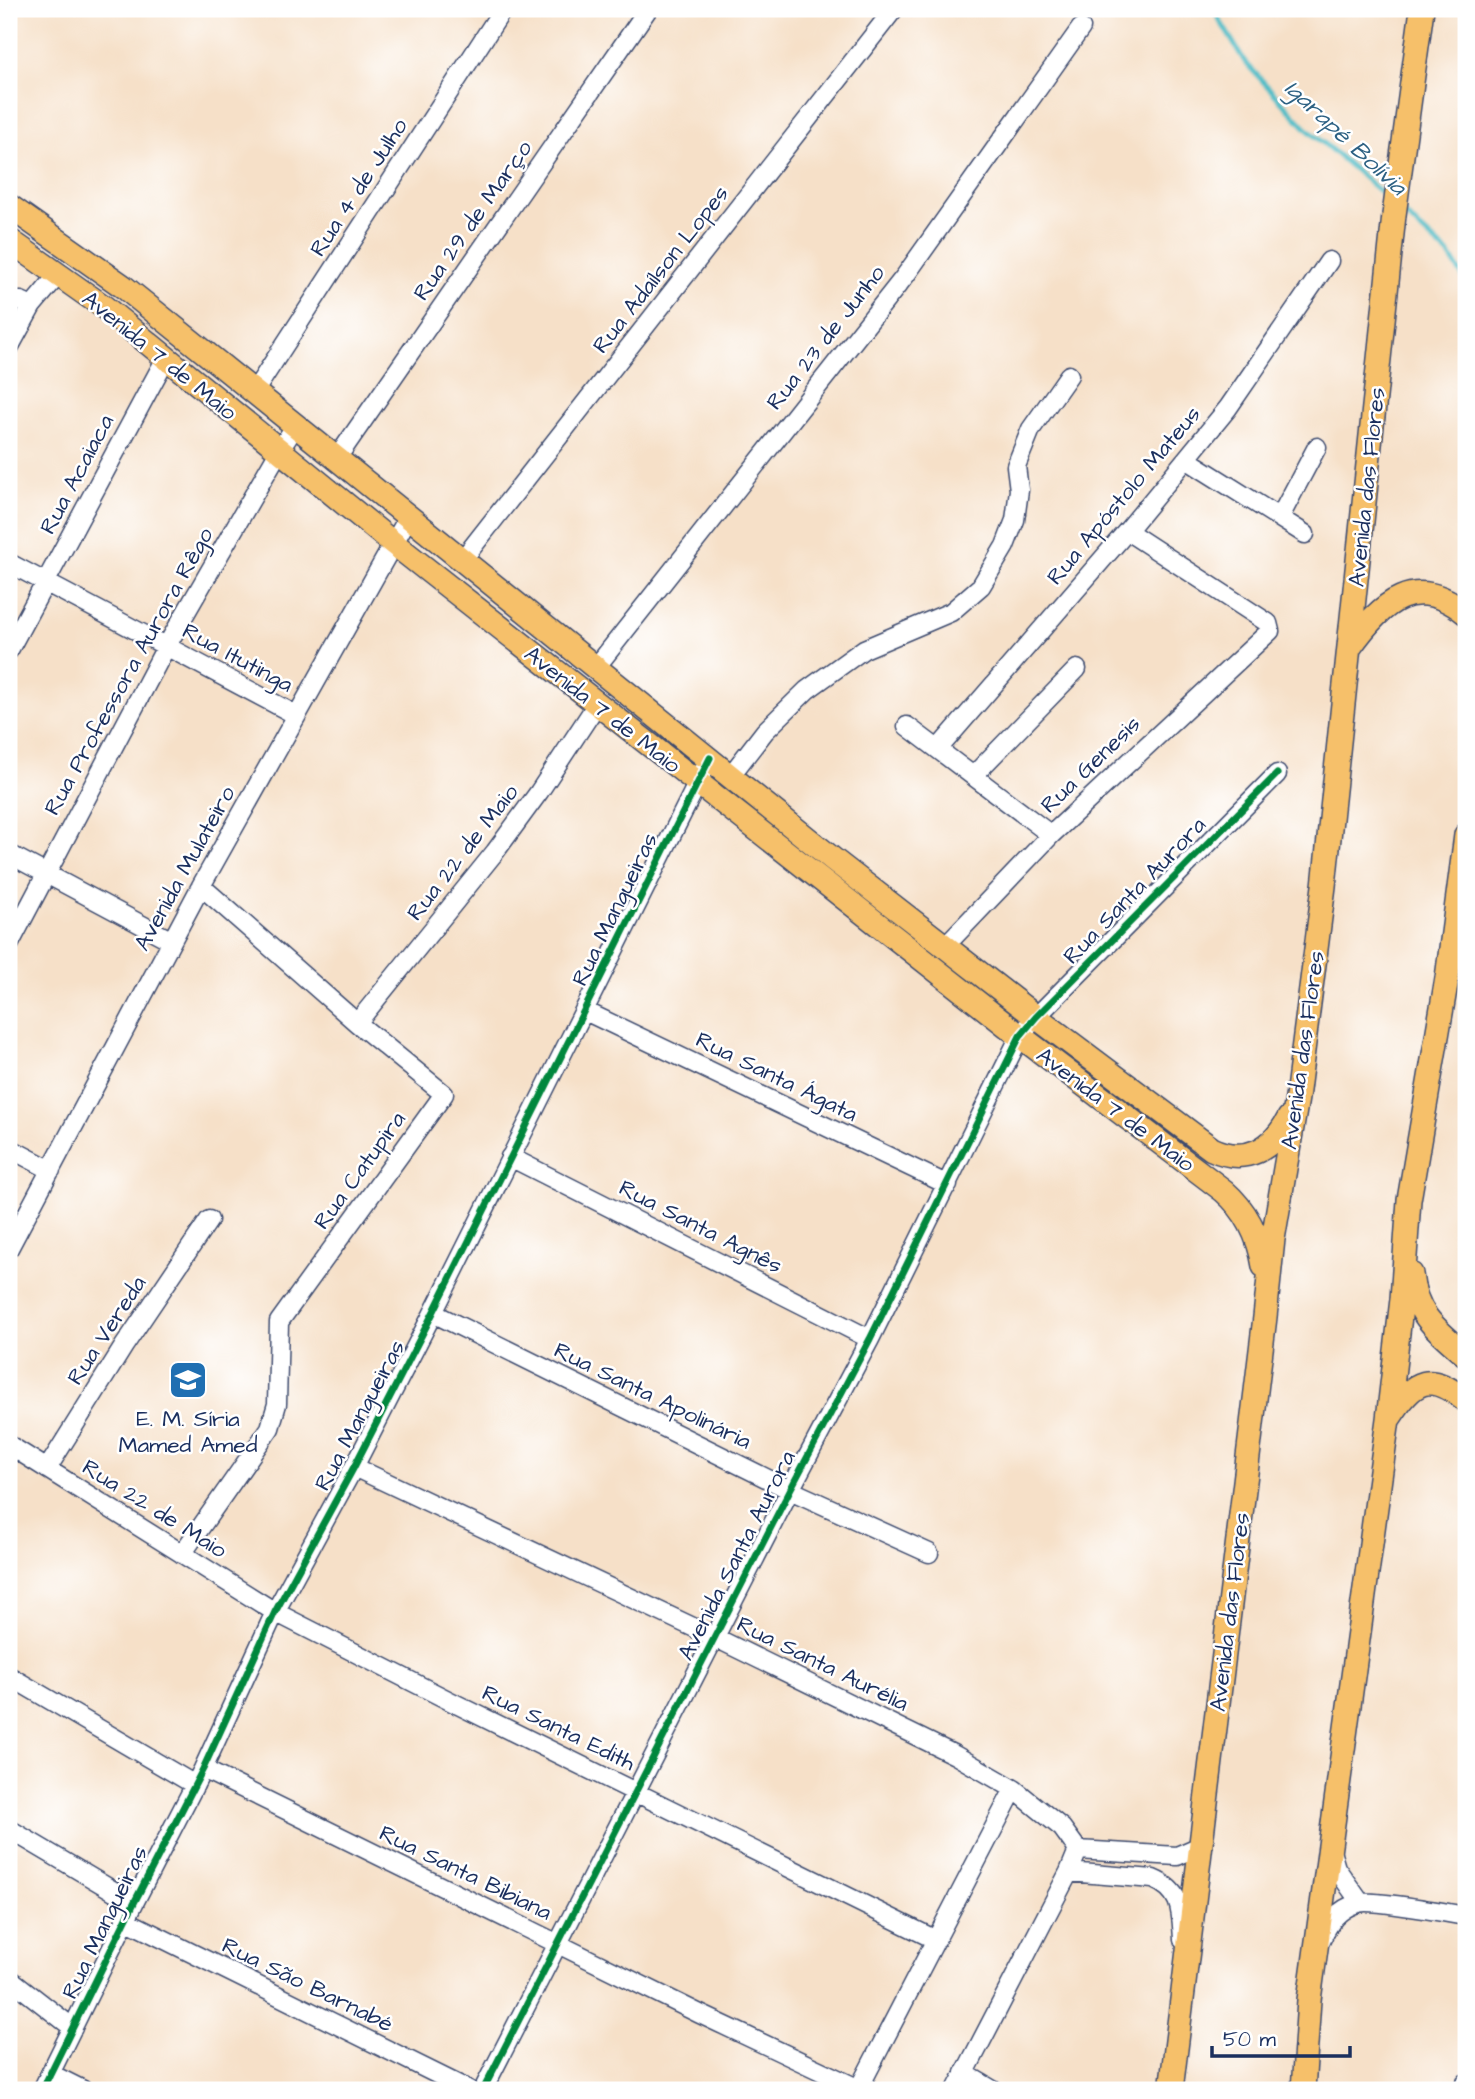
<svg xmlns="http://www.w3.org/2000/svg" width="1475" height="2099" viewBox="0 0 1475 2099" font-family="'Architects Daughter',sans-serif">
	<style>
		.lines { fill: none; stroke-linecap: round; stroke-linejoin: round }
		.stream { stroke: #4fbdc7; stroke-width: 5 }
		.minor-casing { stroke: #3c4a6e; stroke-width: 21 }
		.major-casing { stroke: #3c4a6e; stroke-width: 26 }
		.minor { stroke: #fff; stroke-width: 18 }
		.major { stroke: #f6c06b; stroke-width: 23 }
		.cycleway-casing { stroke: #fff; stroke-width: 11 }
		.cycleway { stroke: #00873e; stroke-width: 7 }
		.labels { text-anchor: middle; stroke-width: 5; stroke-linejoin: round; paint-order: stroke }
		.street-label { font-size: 23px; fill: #1b2f5e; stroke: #fff }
		.poi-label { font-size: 23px; fill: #1b2f5e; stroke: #fff }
		.water-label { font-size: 24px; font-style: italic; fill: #2d6183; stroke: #fff }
	</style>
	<rect width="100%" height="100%" fill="#fff"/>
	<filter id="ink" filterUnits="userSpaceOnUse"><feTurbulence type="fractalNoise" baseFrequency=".0143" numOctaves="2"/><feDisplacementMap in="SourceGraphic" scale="14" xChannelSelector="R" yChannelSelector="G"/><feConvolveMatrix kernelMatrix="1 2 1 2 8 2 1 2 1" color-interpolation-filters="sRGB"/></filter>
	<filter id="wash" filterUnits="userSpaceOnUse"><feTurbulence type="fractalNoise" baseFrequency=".00686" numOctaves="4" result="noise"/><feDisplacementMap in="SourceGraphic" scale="28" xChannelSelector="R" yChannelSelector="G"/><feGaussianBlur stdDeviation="1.57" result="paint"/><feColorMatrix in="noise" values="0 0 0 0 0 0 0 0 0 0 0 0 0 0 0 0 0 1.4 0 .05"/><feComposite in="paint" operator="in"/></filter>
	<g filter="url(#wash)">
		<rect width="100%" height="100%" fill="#f6e0c8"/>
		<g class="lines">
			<path class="stream" d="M1213 9 1245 62 1306 128 1390 200
				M1402 212 1449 255 1466 281"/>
		</g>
	</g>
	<g filter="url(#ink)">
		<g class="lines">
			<defs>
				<path id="minor" d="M9 301H21L32 306
					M9 348 32 306 58 275
					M254 392 503 9
					M337 458 648 9
					M1186 459 1305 534
					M1280 517 1317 447
					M463 559 894 9
					M9 563 296 715
					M9 650 166 358
					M597 666 905 276 1081 28
					M907 726 1051 835
					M938 749 1127 531 1228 408 1329 261
					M731 775 765 731 807 690 864 649 951 612 981 586 1005 546 1015 520 1019 490 1016 466 1031 429 1069 375
					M973 776 1077 669
					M9 854 172 941
					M9 945 166 647 279 451 296 425
					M945 946 1051 835 1270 631 1268 623 1127 531
					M585 1011 948 1185
					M357 1023 495 852 539 792 597 704
					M9 1148 51 1170
					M510 1157 870 1339
					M9 1248 201 886 409 516
					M433 1313 790 1490 929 1553
					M9 1445 275 1612 448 1700 936 1940
					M354 1467 716 1638 955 1755 1014 1789 1062 1828 1078 1850 1069 1872 956 2090
					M47 1469 124 1346 209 1220
					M182 1554 270 1428 277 1404 279 1322 444 1094 357 1023 201 886
					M9 1676 195 1785
					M203 1769 700 2014 859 2089
					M9 1829 134 1903
					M1078 1850 1177 1856 1200 1846
					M1331 1851 1336 1868 1360 1902
					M1069 1872 1153 1879C1182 1891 1181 1911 1183 1939
					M125 1920 469 2090
					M1321 1940C1329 1922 1338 1909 1358 1903 1370 1899 1448 1913 1466 1916
					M9 1978 73 2028
					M964 2073 993 2090
					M51 2074 83 2090
					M42 2090 134 1903 203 1769 275 1612 354 1467 433 1313 710 758
					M483 2090 790 1490 870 1339 1020 1036 1036 1017 1277 774
					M858 2090 1014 1789
					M1465 2090 1466 2083"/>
				<path id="major" d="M9 206 124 287 834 860 1036 1017 1212 1149C1246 1165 1273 1149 1289 1118
					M9 240 104 307 393 543 1020 1036 1224 1191C1247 1211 1259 1236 1264 1266
					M1350 647C1382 602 1415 572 1466 613
					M1411 1274C1415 1315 1437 1330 1466 1355
					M1390 1417C1415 1378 1430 1372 1466 1401
					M1171 2090 1265 1317 1273 1239 1297 1098 1324 886 1394 215 1422 9
					M1303 2090 1309 2000 1388 1419 1402 1299 1409 1200 1447 978 1466 835"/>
			</defs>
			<use href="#minor" class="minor-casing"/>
			<use href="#major" class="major-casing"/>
			<use href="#minor" class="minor"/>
			<use href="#major" class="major"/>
			<defs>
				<path id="cycleway" d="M42 2090 134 1903 203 1769 275 1612 354 1467 433 1313 710 758
					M483 2090 790 1490 870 1339 1020 1036 1036 1017 1277 774"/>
			</defs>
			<use href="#cycleway" class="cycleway-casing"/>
			<use href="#cycleway" class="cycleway"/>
		</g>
	</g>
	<defs>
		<symbol id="school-square" viewBox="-11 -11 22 22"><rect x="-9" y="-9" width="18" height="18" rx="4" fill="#1f6fb2" stroke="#fff"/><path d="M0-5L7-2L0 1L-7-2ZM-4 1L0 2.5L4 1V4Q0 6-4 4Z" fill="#fff"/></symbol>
	</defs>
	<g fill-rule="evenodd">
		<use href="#school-square" x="166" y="1358" width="44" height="44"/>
	</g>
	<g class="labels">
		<g class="street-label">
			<text transform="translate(358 187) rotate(-57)" y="8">Rua 4 de Julho</text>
			<text transform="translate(472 220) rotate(-55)" y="8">Rua 29 de Março</text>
			<text transform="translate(660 269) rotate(-52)" y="8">Rua Adaílson Lopes</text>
			<text transform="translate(825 337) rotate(-52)" y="8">Rua 23 de Junho</text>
			<text transform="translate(160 355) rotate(39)" y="8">Avenida 7 de Maio</text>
			<text transform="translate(76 474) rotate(-62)" y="8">Rua Acaiaca</text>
			<text transform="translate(1366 487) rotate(-84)" y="8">Avenida das Flores</text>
			<text transform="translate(1123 495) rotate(-50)" y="8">Rua Apóstolo Mateus</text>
			<text transform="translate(238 657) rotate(28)" y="8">Rua Itutinga</text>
			<text transform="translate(128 671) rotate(-61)" y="8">Rua Professora Aurora Rêgo</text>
			<text transform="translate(603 709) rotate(38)" y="8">Avenida 7 de Maio</text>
			<text transform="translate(1090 764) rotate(-44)" y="8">Rua Genesis</text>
			<text transform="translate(462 852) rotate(-52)" y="8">Rua 22 de Maio</text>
			<text transform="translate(184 868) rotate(-61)" y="8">Avenida Mulateiro</text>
			<text transform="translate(1134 890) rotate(-46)" y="8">Rua Santa Aurora</text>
			<text transform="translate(614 909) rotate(-64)" y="8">Rua Mangueiras</text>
			<text transform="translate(1302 1050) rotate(-82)" y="8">Avenida das Flores</text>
			<text transform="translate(777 1076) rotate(26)" y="8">Rua Santa Ágata</text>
			<text transform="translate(1116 1109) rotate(37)" y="8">Avenida 7 de Maio</text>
			<text transform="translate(359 1170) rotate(-54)" y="8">Rua Catupira</text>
			<text transform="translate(701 1226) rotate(27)" y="8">Rua Santa Agnês</text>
			<text transform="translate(106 1330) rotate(-57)" y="8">Rua Vereda</text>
			<text transform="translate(653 1395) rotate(26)" y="8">Rua Santa Apolinária</text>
			<text transform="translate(359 1415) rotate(-62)" y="8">Rua Mangueiras</text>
			<text transform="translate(155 1508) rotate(32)" y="8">Rua 22 de Maio</text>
			<text transform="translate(736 1555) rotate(-63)" y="8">Avenida Santa Aurora</text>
			<text transform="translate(1229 1612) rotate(-83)" y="8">Avenida das Flores</text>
			<text transform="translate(823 1663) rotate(26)" y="8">Rua Santa Aurélia</text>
			<text transform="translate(559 1727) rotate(26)" y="8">Rua Santa Edith</text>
			<text transform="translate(466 1872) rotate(26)" y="8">Rua Santa Bibiana</text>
			<text transform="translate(104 1922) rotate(-64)" y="8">Rua Mangueiras</text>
			<text transform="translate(308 1984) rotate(26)" y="8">Rua São Barnabé</text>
		</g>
		<g class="poi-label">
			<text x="188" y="1426">E. M. Síria<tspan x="188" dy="26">Mamed Amed</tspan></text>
		</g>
		<g class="water-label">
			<text transform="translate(1346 137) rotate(43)" y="8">Igarapé Bolívia</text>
		</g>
	</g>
	<rect width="1475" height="2099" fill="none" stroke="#fff" stroke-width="35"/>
	<path d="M1212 2046v10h138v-10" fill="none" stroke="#1b2f5e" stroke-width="3.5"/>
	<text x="1223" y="2046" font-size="21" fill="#1b2f5e" stroke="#ffffff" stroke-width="5" paint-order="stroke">50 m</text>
</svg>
